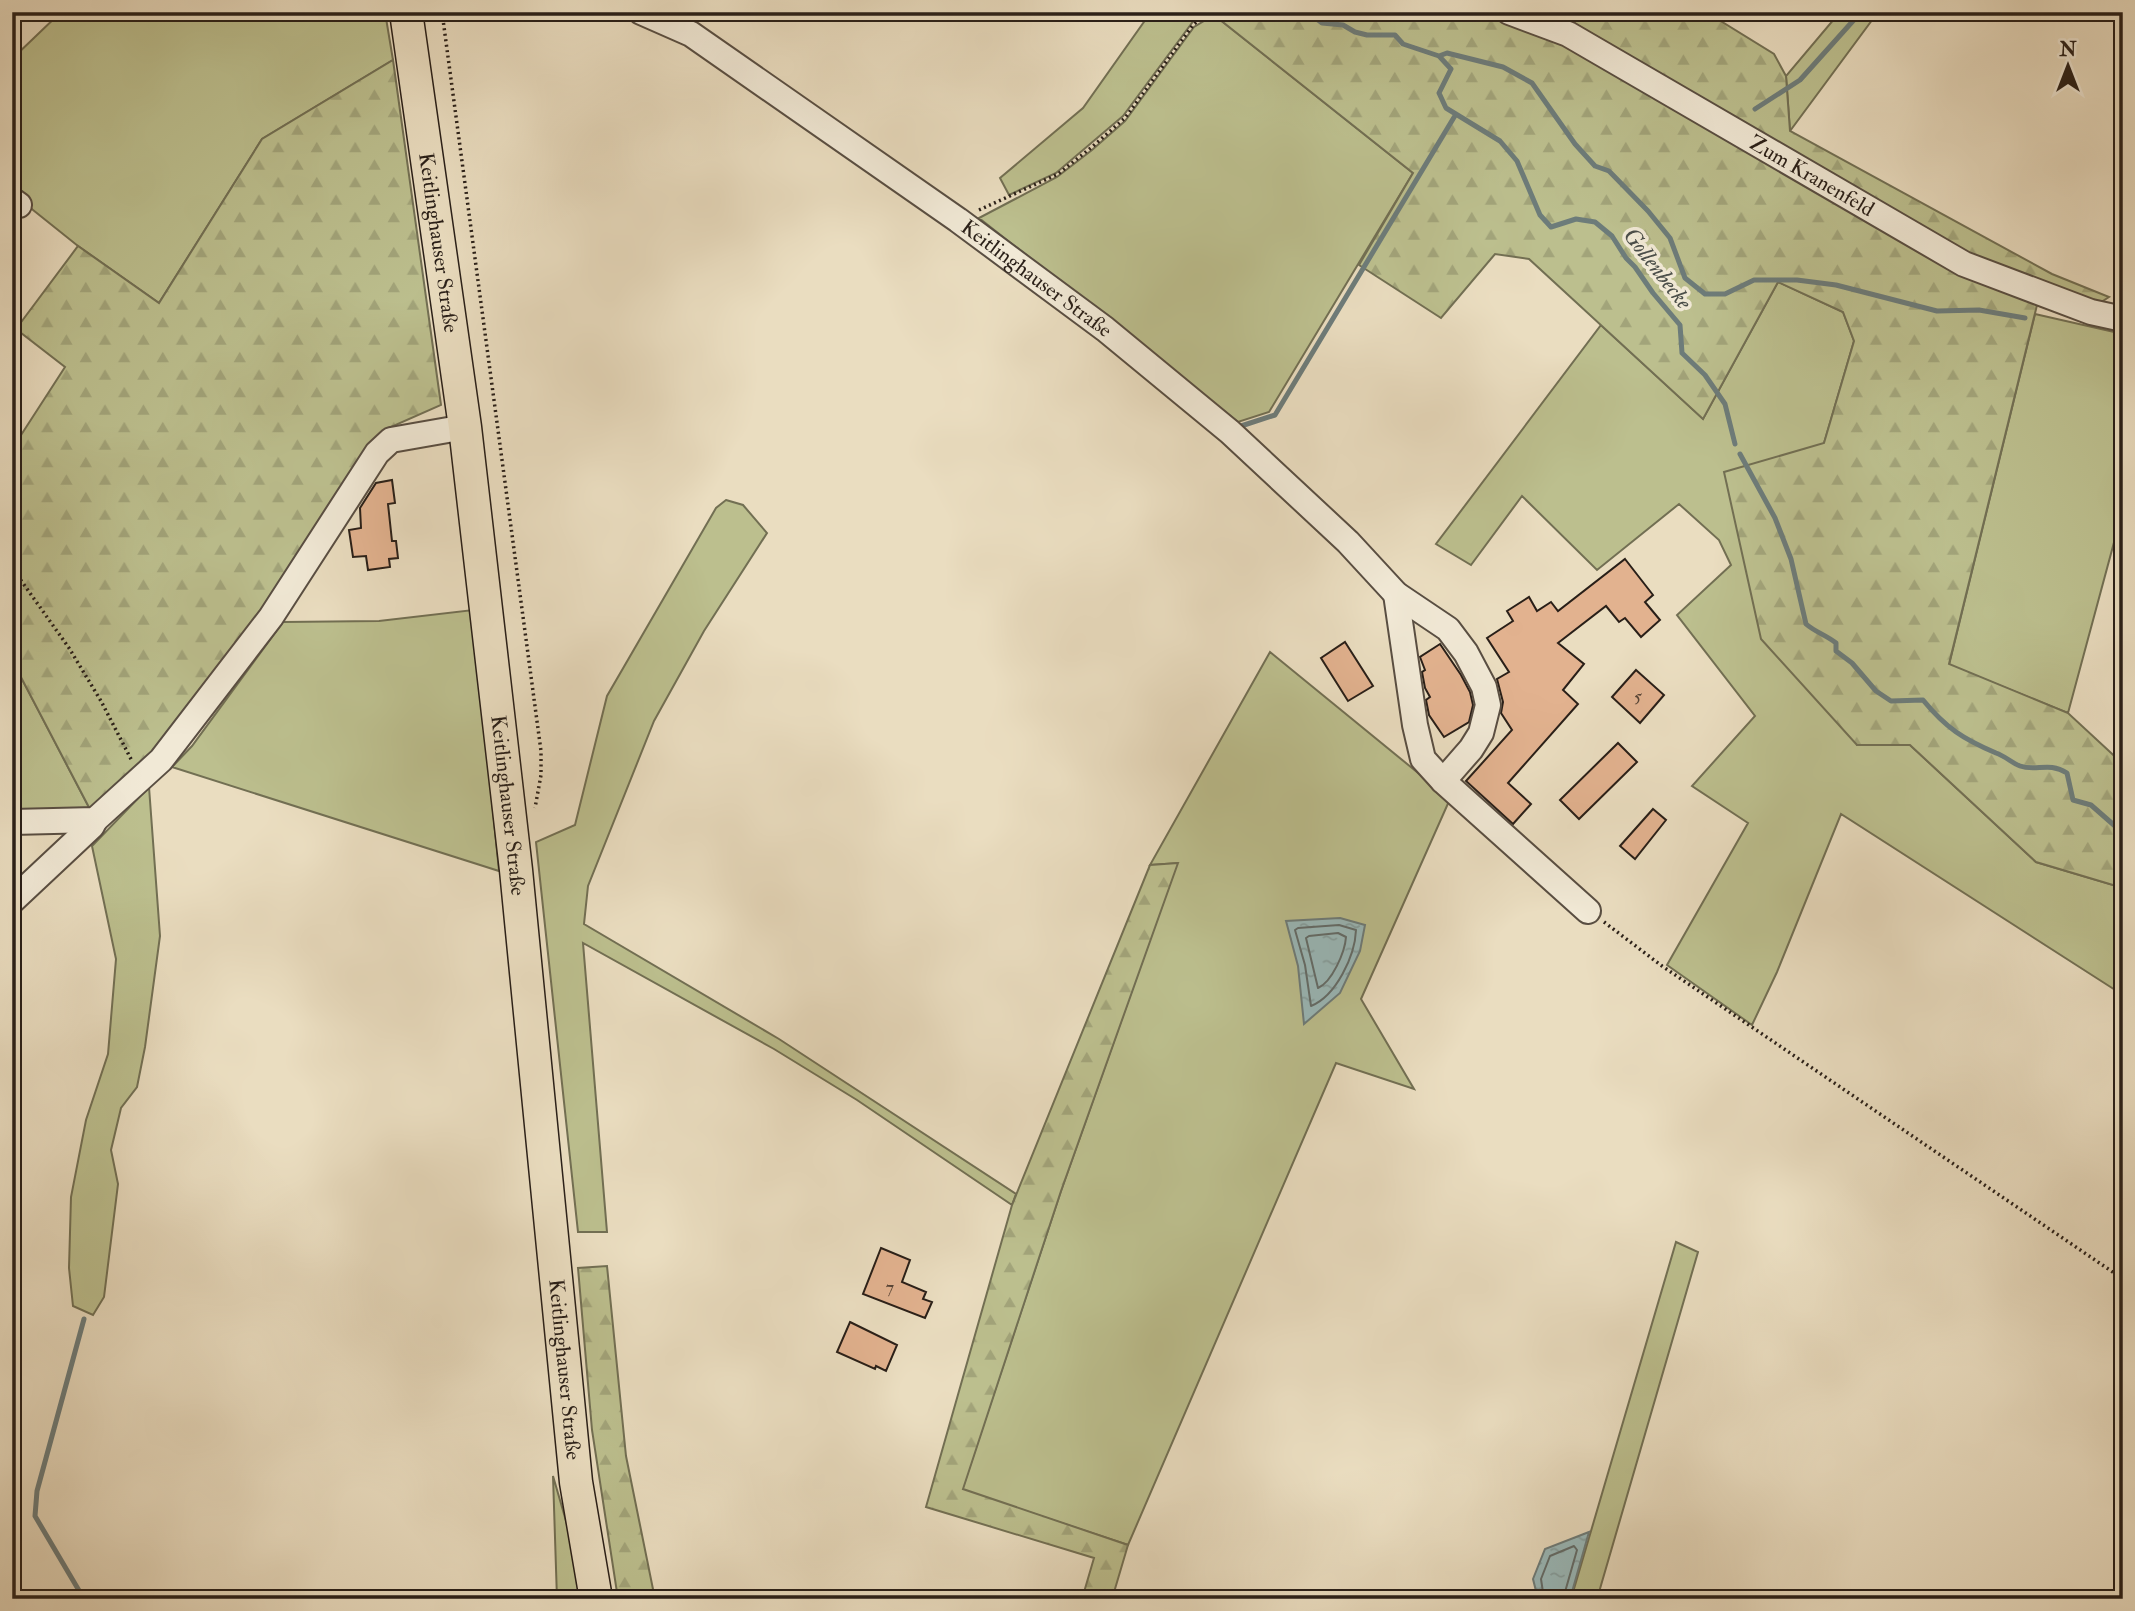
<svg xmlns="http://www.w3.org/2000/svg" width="2135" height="1611" viewBox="0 0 2135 1611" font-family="'IM FELL Double Pica',serif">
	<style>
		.grass { fill: #bcbf8e; stroke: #726f53; stroke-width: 2 }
		.forest { fill: url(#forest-firs); stroke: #726f53; stroke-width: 2 }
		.water { fill: url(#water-ripples); stroke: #6d7c7a; stroke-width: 2 }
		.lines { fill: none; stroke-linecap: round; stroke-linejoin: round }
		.shore { stroke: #626c6a; stroke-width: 2 }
		.stream { stroke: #6d7c7a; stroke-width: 5 }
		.building { fill: #e2b28f; stroke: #291f18; stroke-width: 2 }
		.minor-casing { stroke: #594e42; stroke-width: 28 }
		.major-casing { stroke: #291f18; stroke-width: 35 }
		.path { stroke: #291f18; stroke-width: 3.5; stroke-dasharray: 2 3.5; stroke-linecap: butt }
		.minor { stroke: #f1e9d6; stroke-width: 24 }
		.major { stroke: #eaddc0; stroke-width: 32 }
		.labels { text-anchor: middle; stroke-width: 7; stroke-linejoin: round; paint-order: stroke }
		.number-label { font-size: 18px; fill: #574436 }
		.street-label { font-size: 21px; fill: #291f18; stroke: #f1e9d6 }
		.water-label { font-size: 23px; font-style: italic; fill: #4b4e49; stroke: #f1e9d6 }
	</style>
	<defs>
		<pattern id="forest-firs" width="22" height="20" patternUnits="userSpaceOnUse" patternTransform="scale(1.75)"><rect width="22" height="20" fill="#bcbf8e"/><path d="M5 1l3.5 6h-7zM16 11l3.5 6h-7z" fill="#a2a47a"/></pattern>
		<pattern id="water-ripples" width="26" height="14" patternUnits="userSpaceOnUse" patternTransform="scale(1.75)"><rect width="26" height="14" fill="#9ababb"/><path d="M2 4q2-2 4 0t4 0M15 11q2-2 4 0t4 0" fill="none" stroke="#859fa0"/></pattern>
	</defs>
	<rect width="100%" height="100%" fill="#eaddc0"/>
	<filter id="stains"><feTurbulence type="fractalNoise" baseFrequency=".00286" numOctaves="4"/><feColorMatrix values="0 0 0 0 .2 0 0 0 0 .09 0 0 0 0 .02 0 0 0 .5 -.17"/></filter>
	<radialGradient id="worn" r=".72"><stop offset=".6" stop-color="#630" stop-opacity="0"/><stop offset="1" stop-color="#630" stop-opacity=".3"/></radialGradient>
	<path class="grass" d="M61 12H385L393 60 262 139 159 303 78 246 18 198H12V59Z
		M1151 12H1200L1123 116 1056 173 1009 195 1000 178 1083 108Z
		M1840 12H1878L1790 131 1786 76Z
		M1214 15 1413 173 1269 412 1238 422 979 218 1057 177 1092 150 1125 121 1194 27Z
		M1778 282 1843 312 1854 341 1824 443 1857 745H1910L2036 862 2123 888V995L1841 814 1777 972 1752 1025 1667 965 1748 823 1692 786 1755 716 1677 615 1731 565 1719 540 1679 504 1597 570 1522 496 1471 565 1436 544 1601 325 1703 419Z
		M2035 314 2123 334V509L2068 713 1949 665Z
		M726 500 743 505 767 533 704 631 654 721 588 886 584 924 779 1039 1016 1194 1012 1205 857 1100 774 1049 583 943 607 1232H578L536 842 575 825 607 696 716 508Z
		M473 610 499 871 172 767 192 746 283 622 379 621Z
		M1270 652 1450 799 1361 999 1414 1089 1336 1063 1128 1545 962 1490 1061 1191 1177 863 1150 865Z
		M12 660 93 815 12 817Z
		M149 787 160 936 145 1047 137 1087 121 1108 111 1150 118 1184 104 1297 93 1315 73 1306 69 1268 71 1197 86 1120 108 1054 116 959 92 846Z
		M1676 1242 1698 1252 1597 1599H1571Z
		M553 1476 584 1583 587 1599H557Z"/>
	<path class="forest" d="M1218 12H1484L1566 40 2038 301 1949 664 2068 713 2123 764V888L2036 862 1910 745H1857L1761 639 1724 472 1824 443 1854 341 1843 312 1778 282 1703 419 1529 259 1495 254 1441 318 1359 265 1413 173 1214 15Z
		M1580 12H1706L1774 54 1786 76 1790 131 2052 274 2109 297 2095 306 1971 256 1574 23Z
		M393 60 441 405 384 430 263 613 154 753 93 815 12 660V449L65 367 16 329 78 246 159 303 262 139Z
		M1178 863 1061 1191 963 1489 1128 1545 1112 1599H1082L1094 1558 926 1507 1012 1205 1150 865Z
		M607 1266 626 1456 655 1599H618L592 1430 578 1268Z"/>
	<path class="water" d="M1340 918 1365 925 1360 951 1340 993 1304 1024 1298 966 1286 921Z
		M1589 1532 1570 1599H1538L1533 1579 1545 1549Z"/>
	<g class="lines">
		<path class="shore" d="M1339 925 1356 930C1355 956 1336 996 1311 1006L1305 965 1295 930 1298 928Z
			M1338 933 1346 937C1345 952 1332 982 1318 988L1306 938 1309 936Z
			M1544 1599 1541 1579 1550 1556 1574 1546 1577 1550 1563 1599"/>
		<path class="stream" d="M1308 12 1322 23 1343 25 1355 32 1367 35H1395L1403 44 1439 56 1451 69 1439 93 1446 108 1500 141 1517 161 1540 215 1551 227 1576 219 1595 222 1612 236 1626 258 1635 267 1653 293 1680 325 1682 353 1705 375 1725 404 1735 444
			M1439 56 1447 53 1503 67 1532 83 1575 144 1595 166 1609 171 1648 211 1670 238 1685 278 1705 294H1725L1754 280H1797L1836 285 1937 311 1979 310 2025 318
			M1755 109 1800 80 1861 12
			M1241 426 1275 415 1456 114
			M1740 454 1775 518 1791 559 1806 624C1815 632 1826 635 1836 643V651L1852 663 1876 691 1891 701 1923 700C1946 728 1963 739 1996 753 2005 756 2012 763 2020 766 2037 772 2048 761 2067 773L2073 800 2091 805 2123 833
			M84 1319 37 1491 35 1516 84 1599"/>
	</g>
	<path class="building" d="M392 480 395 503 388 504 392 541H396L398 558 389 559 390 567 368 570 366 556 353 557 349 530 361 528 360 508 376 483Z
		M1625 559 1653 595 1645 602 1660 620 1641 637 1625 618 1619 622 1606 606 1558 643 1584 664 1563 690 1578 704 1508 783 1531 804 1513 824 1466 781 1512 730 1501 713 1503 702 1497 679 1509 672 1487 638 1513 621 1507 611 1529 597 1537 611 1551 602 1558 611Z
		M1345 642 1373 686 1348 701 1321 658Z
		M1440 644 1461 675 1470 692 1473 705 1469 722 1444 737 1429 715 1426 700 1430 697 1425 688 1422 672 1425 670 1420 657Z
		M1636 670 1664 695 1640 723 1612 697Z
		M1618 743 1637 762 1579 819 1560 800Z
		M1653 809 1666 820 1635 859 1620 846Z
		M881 1248 910 1260 902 1282 926 1292 923 1299 932 1302 925 1318 863 1294Z
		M850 1322 897 1345 886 1371 876 1366 875 1369 837 1352Z"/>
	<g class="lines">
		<defs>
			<g id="minor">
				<path id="s1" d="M641 12 691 34 958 220 1105 329 1230 432 1348 542 1396 594 1448 629 1466 653 1484 687 1488 705 1481 733 1471 749 1443 781"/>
				<path id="s2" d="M1509 12 1568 34 1964 264 2091 312 2123 319"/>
				<path d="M12 200 19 205"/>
				<path d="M1396 594 1415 725 1423 759 1443 781 1588 911"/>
				<path d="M12 822 95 820 161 760 271 617 377 453 391 440 465 427"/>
				<path d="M12 901 92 826 95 820"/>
			</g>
			<g id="major">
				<path id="s3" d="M406 12 465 427 516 870 576 1482 596 1599"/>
			</g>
		</defs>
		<use href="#minor" class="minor-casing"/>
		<use href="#major" class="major-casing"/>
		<path class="path" d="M442 12 541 751V775L535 808
			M979 210 1058 174 1092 147 1125 118 1193 25 1208 12
			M12 573 20 579 69 648 101 701 132 761
			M1604 922 1662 966 2123 1279"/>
		<use href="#minor" class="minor"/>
		<use href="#major" class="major"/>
	</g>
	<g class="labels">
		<g class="number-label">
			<text x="1638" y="702">5</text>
			<text x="890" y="1293">7</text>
		</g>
		<g class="street-label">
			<text dy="7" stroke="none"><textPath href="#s2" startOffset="345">Zum Kranenfeld</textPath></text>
			<text dy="7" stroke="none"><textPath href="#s3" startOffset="233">Keitlinghauser Straße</textPath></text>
			<text dy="7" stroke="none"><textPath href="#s1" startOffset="478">Keitlinghauser Straße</textPath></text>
			<text dy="7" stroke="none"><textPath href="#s3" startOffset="800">Keitlinghauser Straße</textPath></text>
			<text dy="7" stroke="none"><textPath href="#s3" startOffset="1367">Keitlinghauser Straße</textPath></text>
		</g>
		<g class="water-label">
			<text transform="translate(1658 268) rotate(52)" y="8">Gollenbecke</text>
		</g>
	</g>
	<rect width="2135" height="1611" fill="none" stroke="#eaddc0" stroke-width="42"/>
	<rect x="14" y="14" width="2107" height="1583" fill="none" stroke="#291f18" stroke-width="3.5"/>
	<rect x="21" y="21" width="2093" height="1569" fill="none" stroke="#291f18" stroke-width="2"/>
	<g transform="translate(2068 66)" stroke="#f1e9d6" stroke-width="5" paint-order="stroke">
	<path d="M0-5L12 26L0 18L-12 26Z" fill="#291f18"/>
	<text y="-10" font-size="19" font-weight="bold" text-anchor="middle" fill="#291f18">N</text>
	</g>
	<rect width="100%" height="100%" filter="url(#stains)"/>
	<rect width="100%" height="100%" fill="url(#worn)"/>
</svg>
